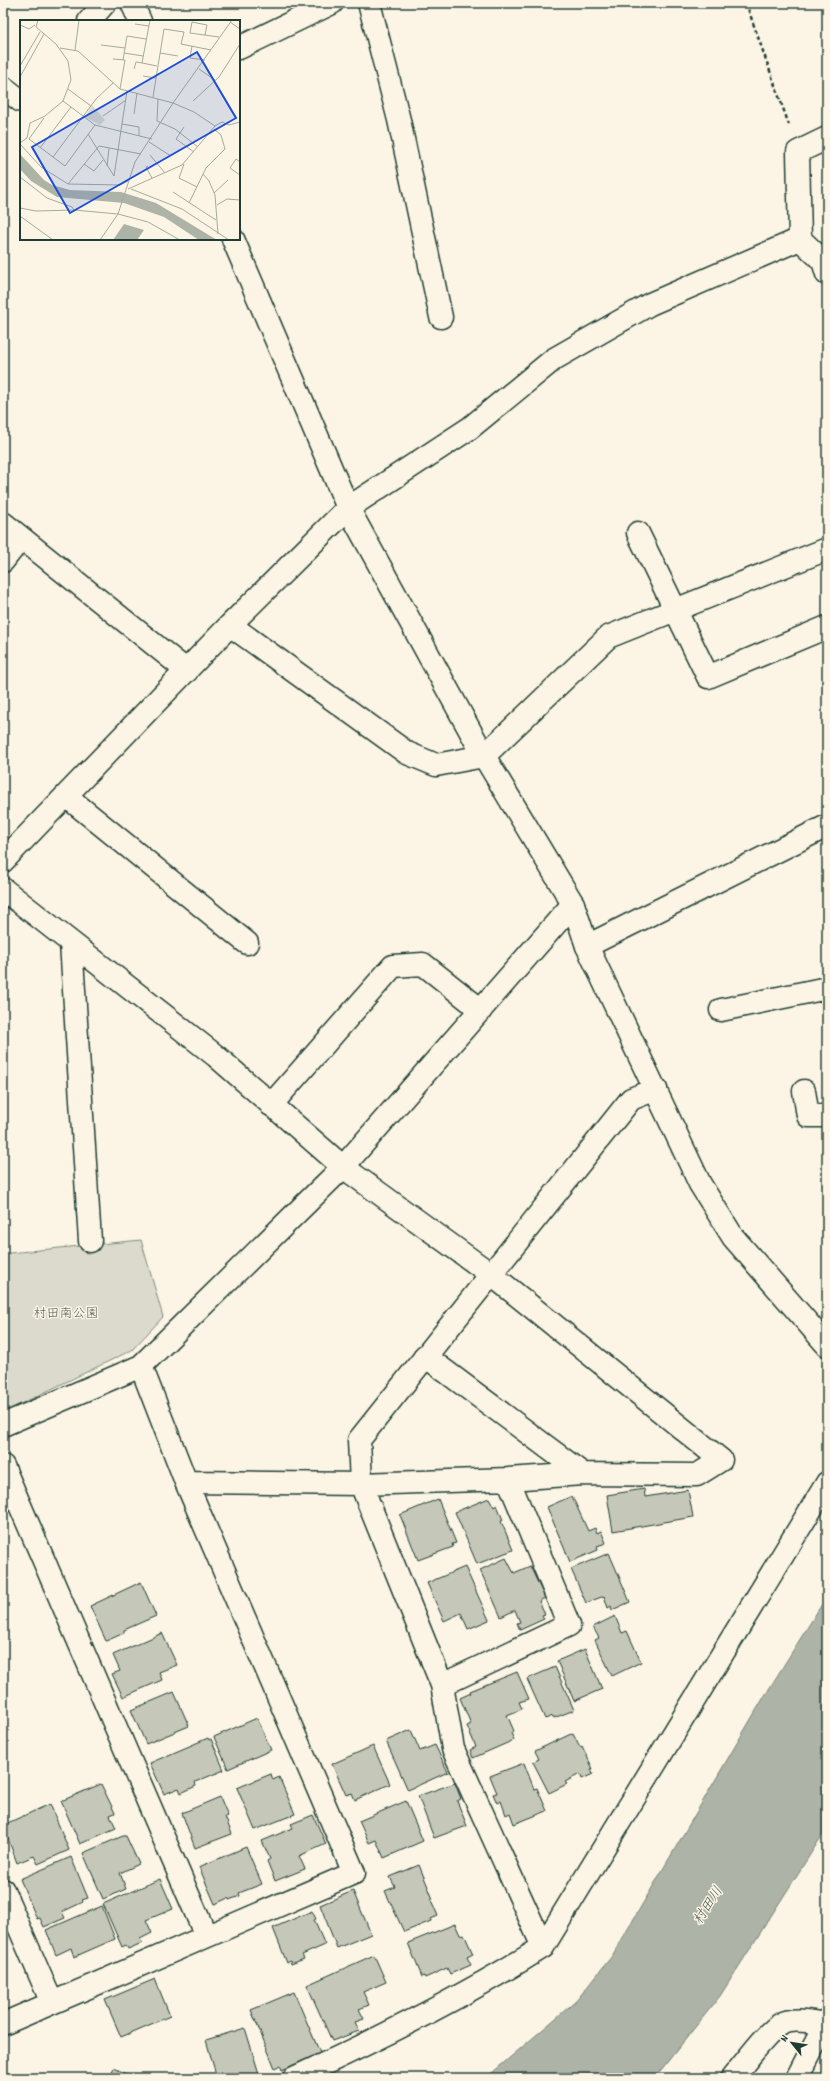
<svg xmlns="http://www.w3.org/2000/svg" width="830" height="2081" viewBox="0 0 830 2081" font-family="Dekko,'Klee One',sans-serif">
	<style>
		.green { fill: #dcdacc; stroke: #7e8c80 }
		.water { fill: #aeb3a7; stroke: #758479 }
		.building { fill: #c5c7b9; stroke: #1f3d34 }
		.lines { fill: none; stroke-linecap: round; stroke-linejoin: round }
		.minor-casing { stroke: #1f3d34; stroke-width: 25 }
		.tertiary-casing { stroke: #1f3d34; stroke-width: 25 }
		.path { stroke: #1f3d34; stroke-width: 2.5; stroke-dasharray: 4 3; stroke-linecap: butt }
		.minor { stroke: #fcf5e5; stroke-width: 22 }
		.tertiary { stroke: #fcf5e5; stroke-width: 22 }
		.labels { text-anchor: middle; stroke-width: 3; stroke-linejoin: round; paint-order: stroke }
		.park-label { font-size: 13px; fill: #455c52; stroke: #fcf5e5 }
		.water-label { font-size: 14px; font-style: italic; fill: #435a51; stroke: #fcf5e5 }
		.inset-road { fill: none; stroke: #a4ab9e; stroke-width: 1 }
		.view { fill: #1d4ed8; fill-opacity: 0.15; stroke: #1d4ed8; stroke-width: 2 }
		.inset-edge { fill: none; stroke: #1f3d34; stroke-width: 2 }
	</style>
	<rect width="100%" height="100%" fill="#fcf5e5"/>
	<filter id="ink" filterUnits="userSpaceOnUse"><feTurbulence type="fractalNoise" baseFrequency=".025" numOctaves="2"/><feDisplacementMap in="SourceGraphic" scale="8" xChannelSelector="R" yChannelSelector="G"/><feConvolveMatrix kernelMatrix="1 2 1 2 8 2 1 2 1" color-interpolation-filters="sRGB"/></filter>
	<g filter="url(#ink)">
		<path class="green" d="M141 1240 163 1317 132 1350 6 1411 3 1410V1255L9 1253Z"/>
		<path class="water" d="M827 1596V1828L720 1996 661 2070 653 2078H486L576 2001 612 1956 764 1697Z"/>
		<path class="building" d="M644 1489 645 1497 688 1490 693 1517 613 1531 607 1495Z
			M572 1496 588 1531 595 1528 597 1533 601 1531 606 1543 597 1546 598 1550 570 1562 547 1507Z
			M489 1498 494 1507 497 1505 503 1520 501 1521 513 1550 477 1564 455 1512Z
			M438 1499 456 1543 452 1544 453 1547 418 1560 400 1515Z
			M609 1553 630 1602 612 1610 611 1606 608 1608 604 1596 586 1603 571 1569Z
			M506 1558 514 1573 530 1566 545 1598 539 1601 545 1614 542 1615 544 1619 520 1630 517 1623 520 1622 515 1610 501 1617 480 1570Z
			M465 1567 489 1620 468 1629 461 1613 444 1621 427 1583Z
			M141 1582 156 1616 124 1630V1633L106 1641 90 1606Z
			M615 1616 622 1633 627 1631 641 1662 612 1676 595 1640 599 1638 593 1627Z
			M162 1633 177 1665 159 1672 162 1680 123 1697 112 1674 120 1671 113 1655Z
			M585 1649 602 1689 574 1701 557 1661Z
			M555 1667 574 1710 554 1718 553 1716 545 1719 527 1679Z
			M517 1672 529 1699 519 1702 522 1709 507 1715 514 1731 511 1733 514 1740 473 1758 470 1750 476 1747 467 1726 471 1724 460 1698 471 1693 470 1691Z
			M174 1692 189 1726 146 1744 131 1710Z
			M257 1718 271 1750 228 1769 214 1737Z
			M411 1730 420 1751 435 1745 448 1772 408 1790 386 1741Z
			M573 1733 580 1747 582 1746 593 1769H591L593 1774 582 1779 580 1774 565 1782 567 1784 549 1793 533 1762 539 1759 535 1751Z
			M208 1738 209 1740 211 1739 224 1770 195 1782 196 1786 181 1793 179 1788 164 1794 150 1763Z
			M373 1746 390 1784 355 1800 352 1793 346 1795 332 1764Z
			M524 1763 534 1789 537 1788 547 1811 514 1824 510 1813 506 1815 501 1801 497 1803 493 1794 497 1793 490 1776Z
			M271 1774 273 1780 279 1777 295 1814 255 1830 237 1788Z
			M455 1783 461 1799 457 1801 467 1826 434 1838 418 1796Z
			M101 1784 115 1813 110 1815 116 1828 80 1844 61 1801Z
			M220 1797 228 1816 225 1817 232 1834 195 1848 182 1813Z
			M406 1801 423 1841 384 1858 376 1840 369 1843 359 1821Z
			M50 1804 69 1850 38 1864 34 1856 17 1863 3 1825Z
			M313 1815 326 1844 299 1856 305 1869 275 1881 267 1861 270 1859 262 1841 293 1828 291 1824Z
			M123 1836H126L139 1864 120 1873 126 1889 103 1899 83 1853Z
			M246 1847 262 1884 239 1893 240 1896 229 1900 228 1898 215 1904 199 1867Z
			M71 1857 88 1898 82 1900 83 1902 62 1912 65 1918 44 1927 40 1918 37 1919 20 1879Z
			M419 1865 433 1899 431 1900 438 1916 431 1919V1921L404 1932 385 1891 395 1887 390 1877Z
			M160 1879 173 1909 146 1920 152 1933 140 1939 142 1943 128 1949 126 1945 122 1947 103 1904Z
			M353 1891 371 1934 337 1948 320 1905Z
			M102 1906 115 1939 74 1957 71 1948 56 1955 46 1930Z
			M312 1911 316 1919 314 1920 325 1945 302 1955 304 1959 291 1964 290 1961 287 1963 273 1928Z
			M455 1924 460 1935 464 1934 473 1954 467 1957 471 1965 450 1974 447 1968 425 1978 424 1976 422 1977 408 1943Z
			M374 1955 386 1982 363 1992 369 2005 359 2009 364 2019 355 2022 359 2031 332 2041 307 1985Z
			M155 1979 170 2016 121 2037 105 2000Z
			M294 1992 320 2053 282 2070 280 2065 275 2068 251 2010Z
			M245 2028 260 2077 217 2078 206 2040Z
			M114 2068 136 2078H110Z"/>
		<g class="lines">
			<defs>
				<path id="minor" d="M369 3 399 120 441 317
					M89 21 105 3
					M239 48 332 3
					M3 87 21 101
					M827 138 798 152 800 239 823 261 827 274
					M3 523 187 671
					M638 533 708 677 827 627
					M3 561 21 538
					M230 625 407 753 436 765 484 756 608 637 827 549
					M66 796 247 943
					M3 861 230 625 348 508 470 428 554 359 650 304 800 239
					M3 889 216 1056 343 1167 492 1275 721 1460 697 1475 583 1474 508 1479 361 1484 186 1482
					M71 943 90 1241
					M587 946 827 826
					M721 1010 827 988
					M804 1091 808 1116H827
					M271 1105 393 966 423 964 481 1010
					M425 1356 583 1474
					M3 1425 141 1366 343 1167 573 904
					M3 1466 206 1936
					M442 1685 569 1625 508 1479
					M3 1890 52 2003
					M543 1947 453 1749 442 1685 361 1484 359 1440 631 1099 656 1089
					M3 2024 354 1873 186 1482 141 1366
					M294 2078C379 2039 464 1997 543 1947L827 1483
					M732 2078C746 2062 764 2035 781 2024 793 2017 812 2022 825 2024"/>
				<path id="tertiary" d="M132 3 140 21
					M233 239 348 508 484 756 573 904 587 946 700 1184 733 1237 827 1345
					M797 2078 827 2020"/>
			</defs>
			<use href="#minor" class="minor-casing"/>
			<use href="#tertiary" class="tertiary-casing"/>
			<path class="path" d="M746 3 789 125"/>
			<use href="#minor" class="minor"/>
			<use href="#tertiary" class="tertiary"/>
		</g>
	</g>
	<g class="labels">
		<g class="park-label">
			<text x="66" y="1317">村田南公園</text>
		</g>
		<g class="water-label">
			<text transform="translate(707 1905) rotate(-57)" y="5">村田川</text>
		</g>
	</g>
	<g transform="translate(20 20)">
		<rect width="220" height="220" fill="#fcf5e5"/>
		<path d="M72 85 85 100 80 105 65 97Z" fill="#dcdacc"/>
		<path d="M0 134 24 160 32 165 50 170 101 172 136 183 197 220H179L144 197 104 183 37 177 11 161 0 149ZM104 204 124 210 117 220H93Z" fill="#aeb3a7"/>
		<path class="inset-road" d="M130 0 122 43 137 46M210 2 220 9M115 4 129 6M0 5 9 9 15 5M185 15 187 5 172 2 170 13 199 17M81 25 105 28M172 26 170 38 185 40M40 28 58 31 100 69 153 83 174 92 195 106M55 30 59 0M104 33 123 36M140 33 158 36M93 39 105 40 100 69M103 40 107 16 126 19M0 46 20 12M114 49 116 42 122 43M179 49 195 60M123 56 136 58M0 57 24 14M48 69 71 86M133 77 144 9 164 12 161 24 191 30M138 79 137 101 155 109 178 127M43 81 75 105 132 119M173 81 199 57 220 24M114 94 117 73M83 96 106 80M24 98 9 119 45 146 75 105M102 104 119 107V116M164 107 156 119 174 132M68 114 94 156M129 122 151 136M0 123 7 118 10 103 25 96 43 81 51 60 48 41 36 24 16 7 18 0M0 124 21 147 48 164 100 165 108 161M20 128 51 87M130 135 145 153M33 137 76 79 93 63M220 142 216 139 210 148 220 155M64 144 74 151 83 140M164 144 159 158 177 167M87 146 89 128M128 146 126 147 132 158M183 154 189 161 195 175 198 214M94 156 107 71M0 157 27 178 52 187 54 190M48 164 79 126 121 134M108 169 162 145 195 106 202 102 209 105 220 102M111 169 162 189 209 220M153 172 196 200M194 173 208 160M169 183 186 148 205 129 201 115 194 109M197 185 207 179 220 180M0 188 16 191 54 190 98 194 128 202 160 220M0 196 33 220M80 220 98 194 115 142 153 83 212 0"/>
		<path class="view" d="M177 32 216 98 50 193 12 127Z"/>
		<rect width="220" height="220" class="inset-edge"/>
	</g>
	<rect width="830" height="2081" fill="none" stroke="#fcf5e5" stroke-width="16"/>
	<rect x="8" y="8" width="814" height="2065" fill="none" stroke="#1f3d34" stroke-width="1.5" filter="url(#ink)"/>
	<g transform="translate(792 2043) rotate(300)" stroke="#fcf5e5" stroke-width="3" paint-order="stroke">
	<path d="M0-3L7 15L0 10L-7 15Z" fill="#1f3d34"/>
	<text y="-6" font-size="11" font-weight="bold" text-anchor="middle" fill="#1f3d34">N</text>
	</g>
</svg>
